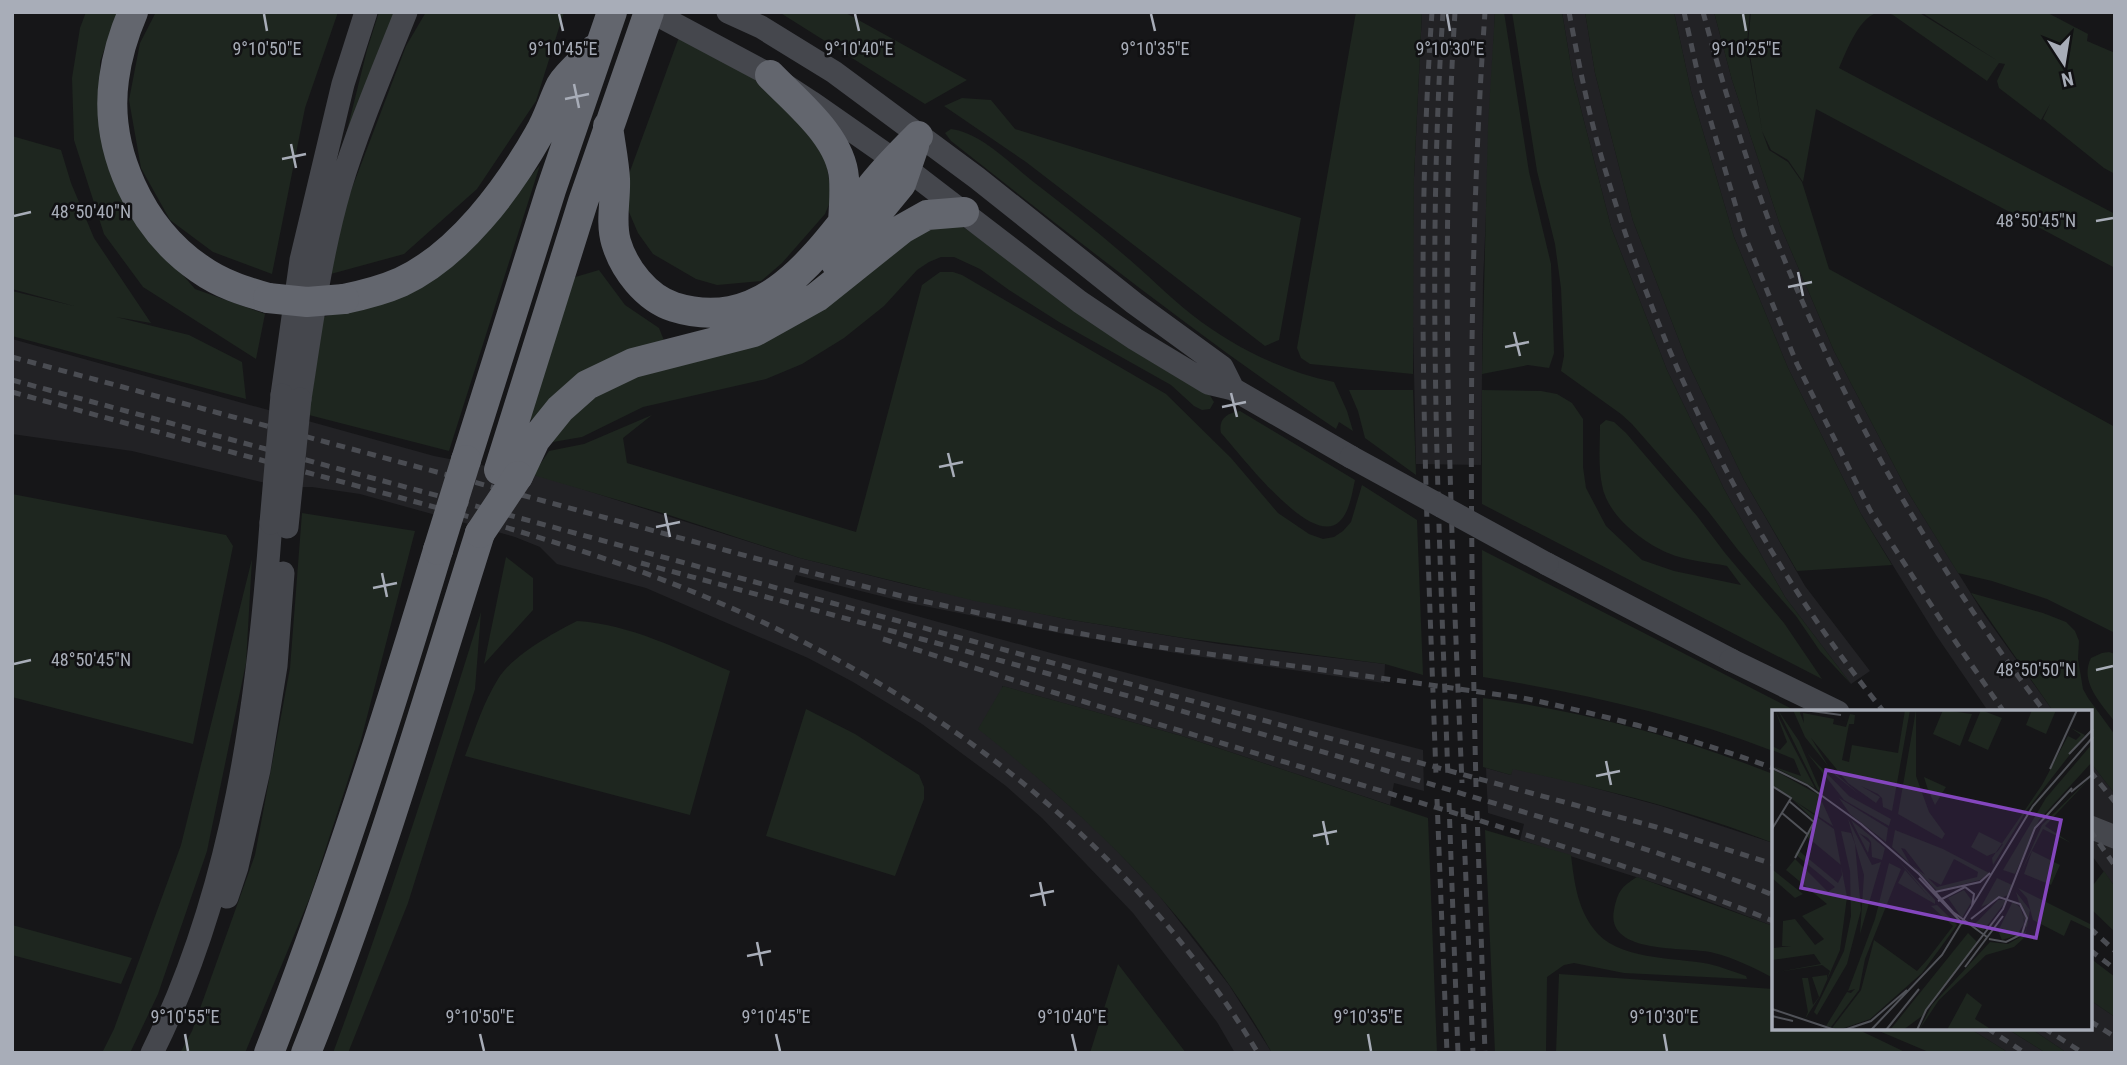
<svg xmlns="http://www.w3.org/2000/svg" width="2127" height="1065" viewBox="0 0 2127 1065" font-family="'Roboto Condensed',sans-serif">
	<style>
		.built { fill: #222225 }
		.green { fill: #1e261f }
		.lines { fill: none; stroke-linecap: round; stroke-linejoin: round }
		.secondary { stroke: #45474d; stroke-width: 23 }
		.highway { stroke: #63666e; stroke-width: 30 }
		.rail { stroke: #4a4c52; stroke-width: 5; stroke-dasharray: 9 7; stroke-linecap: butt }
		.secondary-bridge { stroke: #45474d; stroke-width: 23 }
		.highway-bridge { stroke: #63666e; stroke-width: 30 }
		.ticks { fill: none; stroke: #a8adb8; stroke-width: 2.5 }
		.inset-road { fill: none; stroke: #505258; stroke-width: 2 }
		.view { fill: #8446be; fill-opacity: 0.15; stroke: #8446be; stroke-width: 3.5 }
		.inset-edge { fill: none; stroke: #a8adb8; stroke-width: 3.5 }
		.ticks-label { font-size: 18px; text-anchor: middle; fill: #a8adb8; stroke: #111113; stroke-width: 5; stroke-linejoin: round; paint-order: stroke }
	</style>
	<rect width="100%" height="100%" fill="#161618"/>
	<path class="built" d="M1422 12H1495L1483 282 1481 465 1416 464 1412 281 1414 177Z
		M1562 12H1585L1595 73 1633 221 1687 361 1744 480 1805 586 1870 671 1851 684 1785 597 1724 489 1667 370 1611 227 1573 78Z
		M1674 12H1714L1732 80 1780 225 1834 351 1908 492 1983 613 2053 711H1988L1936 635 1861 514 1788 368 1734 237 1691 91Z
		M12 339 434 456 544 477 800 558 912 586 1066 619 1219 644 1385 664 1384 683 1182 654 1064 634 909 603 796 575 794 582 1051 653 1423 750 1424 791 1394 783 1390 805 1182 736 1002 686 1026 767 1101 834 1158 894 1229 985 1272 1053H1235L1217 1022 1133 913 1042 818 1006 786 922 724 853 682 808 658 646 588 557 564 540 547 515 537 360 494 312 487H282L132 451 12 434Z
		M2090 762 2115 794V887L2090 853Z
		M1486 768 1511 775 1512 768 1569 781 1661 806 1773 843V926L1686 893 1520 840 1524 824 1488 813Z
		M2090 1000 2115 1017V1053H2067L2030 1028H2090Z
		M1969 1028H2006L2046 1053H2009Z"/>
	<path class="green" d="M86 12H117L100 62 103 146 134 218 195 289 265 314 256 359 143 287 104 234 74 140 72 78 80 28Z
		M156 12H338L305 108 272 274 213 252 170 220 141 168 129 100 140 43Z
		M379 12H400L330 199 367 50Z
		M426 12H564L536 101 477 189 404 254 327 275 335 233 406 46Z
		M779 12H844L967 80 925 104Z
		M1356 12H1422L1414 177 1413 374 1310 364 1301 358 1297 348Z
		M1495 12H1504L1529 172 1551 264 1554 353 1549 368 1528 365 1482 374 1488 125Z
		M1512 12H1562L1573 78 1611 227 1667 370 1724 489 1785 597 1851 684 1820 651 1796 616 1738 550 1708 511 1632 424 1621 414 1561 371 1564 356 1561 288 1555 244 1537 171Z
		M1585 12H1674L1691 91 1734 237 1788 368 1861 514 1892 565 1797 571 1744 480 1687 361 1633 221 1595 73Z
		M1714 12H1750L1747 43 1762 130 1748 43 1751 12H1881C1860 14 1847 50 1839 68L2115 214V268L1816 109 1803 182 1788 160 1771 150 1762 131 1769 150 1788 162 1802 182 1829 269 2115 427V629L2113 632 2047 599 1992 581 1958 573 1908 492 1834 351 1780 225 1732 80Z
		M1885 12H1918L1998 61 1921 12H2046L2088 34 2087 41 2115 53V174L2104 168 2043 119 2050 104 2041 120 1999 88 1997 81 2005 64 1999 63 1987 81 1893 15Z
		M679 37 758 78 822 138 832 197 825 214 782 263 761 281 717 285 696 279 653 254 638 233 626 205 629 174Z
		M962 98 991 100 1015 129 1301 218 1279 340 1265 346 1026 162 944 106Z
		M951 129C979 132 1010 163 1031 180 1062 204 1093 228 1123 254 1146 273 1167 295 1191 314 1233 347 1282 371 1334 382L1347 411 1353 431 1339 422 1336 429C1202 340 1077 240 951 141L945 133Z
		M12 136 61 150 71 183 94 238 151 323 116 317 189 335 242 362 246 399 12 336V291L74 306 12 289Z
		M540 165 449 451 309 415 323 317 400 298 483 233Z
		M924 226 963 227 1206 389 1214 402 1210 409 1202 410 1194 406 1171 385 1059 322 1009 290 980 269 954 257H941L929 262 917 270 884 306 844 338 802 364 766 379 643 407 582 437 547 443 579 411 597 396Z
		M599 270 625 305 659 328 665 343 529 421 572 278Z
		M940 272H953L962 275 1166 394 1231 458 1278 513 1309 534 1323 539 1334 537 1343 531 1351 522 1362 485 1417 520 1423 675 1385 664 1184 638 1066 619 975 601 800 558 669 515 533 475 549 451 584 444 652 415 623 438 627 463 856 532 922 285Z
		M1349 390H1413L1416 475 1365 438 1358 411Z
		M1482 390 1541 391 1557 394 1572 403 1583 419V467L1586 488 1606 526 1642 560 1674 571 1741 585 1727 566C1708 562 1686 561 1668 553 1642 542 1607 515 1602 485 1598 466 1600 444 1600 425L1606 420 1614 422 1626 433 1697 516 1725 553 1784 623 1822 679 1482 504Z
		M1240 411 1355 480C1352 493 1350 511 1340 521 1312 551 1239 452 1221 433 1218 419 1227 413 1240 411Z
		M12 494 226 535 233 546 193 744 12 697Z
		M302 513 415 531 361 740 310 897 245 1053H180L192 1031 255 855 290 668Z
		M1482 550 1796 711 1773 712V751C1680 715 1582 693 1483 677Z
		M506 557 533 578V610L484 664Z
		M252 559 246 663 207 851 158 994 130 1053H102L114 1029 181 845Z
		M1971 593 2043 613 2066 622 2075 631 2079 641 2078 659 2083 689 2088 698 2115 735V794L2090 762V712L2053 711Z
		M481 612 475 689 408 903 348 1053H333C387 907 435 760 481 612Z
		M577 621C630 624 682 651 730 671L690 815 465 756C475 730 483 703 498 679 512 656 553 633 577 621Z
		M2109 652 2115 654V722C2101 703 2079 682 2091 658L2102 653Z
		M1003 686 1182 736 1428 818 1437 1053H1272C1200 923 1093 820 978 729Z
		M1483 698C1583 711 1680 737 1773 774V843C1691 810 1599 788 1513 769L1511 775 1483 767Z
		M806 709 855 734 919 775 924 787V799L895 876 766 836Z
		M1485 830 1571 855C1574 880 1577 907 1593 928 1616 961 1674 957 1709 964 1722 967 1734 972 1746 976L1747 979 1624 973 1574 963 1564 965 1547 977 1546 1053H1495Z
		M2104 871 2115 887V932L2090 908V889Z
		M1637 877 1773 926V978C1755 968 1734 958 1714 953 1688 946 1605 956 1614 910 1618 891 1621 887 1637 877Z
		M12 925 132 958 121 984 12 955Z
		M2090 958 2115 977V1017L2090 1000Z
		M1118 964 1186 1053H1090Z
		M1559 974 1773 989V1028H1855L1907 1053H1556Z
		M1872 1028H1969L2009 1053H1931Z
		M2006 1028H2030L2067 1053H2046Z"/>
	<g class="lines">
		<path class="secondary" d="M652 12 770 75 811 102 907 169 1080 302 1135 339 1208 383 1233 389 1351 457
			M728 12 761 27 834 72 977 178 1134 303 1222 367 1233 389
			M282 395 301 260 343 84 366 12
			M300 399C311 329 320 257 340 188 358 128 383 70 406 12
			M1547 564 1731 660
			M2090 827 2115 837
			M227 897 237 867 259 770 276 666 283 573
			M152 1053C234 888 258 704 271 523"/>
		<path class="highway" d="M133 12C124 33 117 56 114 79 104 150 141 229 200 269 221 284 244 291 268 298
			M770 75C797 103 841 137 844 178 845 193 844 208 843 222
			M608 126C610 143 614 161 615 179 616 200 610 221 616 242 624 269 646 298 674 307 770 337 823 245 875 182 888 166 903 151 918 136
			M836 263 901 184 914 146
			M344 299C363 295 383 290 401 282 459 255 508 189 539 134 548 119 553 101 561 85 569 72 584 61 594 50
			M466 460 551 190 612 12
			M499 470 583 202 649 12
			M518 476 535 440 560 409 587 385 633 363 754 332 817 297 902 229 927 215 964 212
			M269 1053C333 888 387 719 438 550
			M306 1053C374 883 425 707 480 533"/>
		<path class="rail" d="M1432 12C1414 266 1427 521 1436 775
			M1443 12C1426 268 1439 523 1448 778
			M1455 12C1439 269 1451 526 1462 783
			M1569 12C1578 59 1587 106 1600 152 1658 355 1751 547 1884 712
			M1684 12 1701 88 1744 234 1797 364 1870 510 1944 625 2004 712
			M1703 12C1723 85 1745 158 1772 229 1840 401 1932 565 2045 712
			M12 357 758 559 909 598 1039 626 1144 645 1523 698C1608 716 1691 738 1773 768
			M12 380 1656 827 1773 864
			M12 392C125 423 238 454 350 484 428 505 505 526 582 551 861 643 1103 796 1258 1053
			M641 563C902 634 1164 703 1424 782 1540 818 1660 849 1773 895
			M883 639C1057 695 1233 746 1408 799 1531 836 1654 873 1773 921
			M2090 771 2115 802
			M1476 787C1470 529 1467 270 1485 12
			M1437 799 1447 1053
			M1449 803 1458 1053
			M1463 808 1473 1053
			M1477 811 1485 1053
			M2090 830 2115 866
			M2090 928 2115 951
			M2090 950 2115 969
			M2090 1021 2115 1037
			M1987 1028 2025 1053
			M2044 1028 2083 1053"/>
		<path class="secondary-bridge" d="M1351 457 1547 564
			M271 523 282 395
			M287 527 300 399
			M1731 660 1838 712"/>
		<path class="highway-bridge" d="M268 298 307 302 344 299
			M480 533 518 476
			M438 550 466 460"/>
	</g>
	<path class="ticks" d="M264 14 267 31M559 14 563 31M855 14 859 31M1151 14 1155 31M1447 14 1450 31M1743 14 1746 31M574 84 579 108M565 99 589 94M291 144 296 168M282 159 306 154M14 216 31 212M2096 221 2113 218M1798 272 1803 296M1788 287 1812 282M1514 332 1520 356M1505 347 1529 342M1231 393 1237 417M1222 407 1246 402M948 453 954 477M939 467 963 462M665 513 670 537M656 527 680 522M382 573 387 597M373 588 397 583M14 664 31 660M2096 670 2113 666M1606 761 1611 785M1596 776 1620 771M1323 821 1328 845M1313 836 1337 831M1040 882 1045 906M1030 896 1054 891M757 942 762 966M747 956 771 951M185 1034 188 1051M480 1034 484 1051M776 1034 780 1051M1072 1034 1076 1051M1368 1034 1371 1051M1664 1034 1667 1051"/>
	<g transform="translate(1772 710)">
		<rect width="320" height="320" fill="#161618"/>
		<path d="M3 0 21 36 43 78 0 56 29 66 22 49 0 40V36L8 40 15 32ZM6 0 27 31 49 82 45 79ZM21 0H29L28 3 32 13 31 3 73 11 62 9 61 14 74 17 78 4 83 5 82 14H77L70 50 77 52 80 35 126 43 133 0H138L120 101 111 97 110 88 106 84 89 76 108 87 104 93 76 73 39 28 58 59 88 85 64 66 33 27ZM144 0V66L157 102 173 124 170 129 126 104ZM171 0 200 4 188 36 161 24ZM209 0 230 8 216 40 196 31ZM260 0H284L274 24 254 15ZM299 18 313 25 255 100 221 155 220 148 270 75 296 26 304 30 309 25ZM320 34V52L267 110 243 164 231 160 274 88ZM35 43 77 86 119 109 117 116 72 90ZM0 59 47 85 61 116 0 76ZM320 66 273 116 299 133 271 119 250 160 270 115ZM152 67 174 77 163 95 156 80ZM67 88 116 118 114 132 78 104ZM21 90 62 119 75 187 68 240 48 286 33 309 36 302 30 268H36L41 295 47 287 40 267 55 265V269L58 261 50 255 0 263 49 254 42 244 0 250V212L2 238 19 236H10L11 211 23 209 43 235 52 229 30 206 55 194 14 160 23 149 56 182 63 177 23 144 26 140 66 173 70 165 69 155 34 126 43 111ZM76 109 100 155 109 152 88 224 92 165ZM79 110 113 138 110 150 100 147 99 132 96 128 87 123 98 133 96 143ZM123 120 171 139 217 163 208 170 165 181 140 155 153 165 133 139 129 138 138 154 120 137ZM182 149 206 162 205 167 165 177 156 168 169 175ZM69 121 79 123 83 134 89 200 75 254 45 305 42 302 72 241 79 206 78 161ZM207 122 231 134 225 142 215 146 199 137ZM260 141 288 155 279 175 252 164ZM125 149 163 190V194L126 173 133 160 158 188ZM117 153 129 159 93 249 87 280 59 317 54 316 75 282 79 283 83 279 76 281 103 209ZM0 161 1 160 31 184 23 188 0 168ZM225 168 240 175 236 185 209 197ZM246 178 320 215V220L299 210 292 226 261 210 255 188ZM192 180 200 191 190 208 176 188ZM244 182 258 200 253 227 242 237 214 245 167 290 147 320 160 295 218 232 236 234 250 226 255 219ZM226 190H235L211 221 201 216ZM241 191 251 200 252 214 245 225 230 230 226 221ZM165 195 185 215 150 263 98 309 72 318H60L89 280 102 230 145 261 155 250 181 216 159 196ZM196 223 205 232 150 306 131 320H118ZM195 283 210 295 203 309 220 320H175Z" fill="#1e261f" fill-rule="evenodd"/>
		<path class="inset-road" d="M32 0 69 5M297 44 321 19M0 58 35 75 89 114 147 164 181 202 215 227M278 59 305 0M0 76 19 88 0 119M299 82 321 64M17 91 42 112 23 148M10 103 35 124M147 168 191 214M163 182 208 172 218 163M166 191 193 177 202 184 200 196M199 209 227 187 248 194 255 208 250 224 234 232 217 229M193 257 231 206M0 299 63 320M0 306 21 311M72 320 99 311 135 280M99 320 170 245 261 96 321 27M114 320 147 279M145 320 154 300 231 199 263 118 300 78"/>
		<path class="view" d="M54 60 289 110 264 228 29 178Z"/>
		<rect width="320" height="320" class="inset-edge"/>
	</g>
	<g class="ticks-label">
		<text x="267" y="55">9°10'50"E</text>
		<text x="563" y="55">9°10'45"E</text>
		<text x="859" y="55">9°10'40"E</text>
		<text x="1155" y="55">9°10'35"E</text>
		<text x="1450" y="55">9°10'30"E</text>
		<text x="1746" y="55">9°10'25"E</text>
		<text x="91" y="218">48°50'40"N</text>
		<text x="2036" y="227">48°50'45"N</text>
		<text x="91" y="666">48°50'45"N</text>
		<text x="2036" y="676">48°50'50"N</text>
		<text x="185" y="1023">9°10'55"E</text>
		<text x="480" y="1023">9°10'50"E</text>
		<text x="776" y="1023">9°10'45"E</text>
		<text x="1072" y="1023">9°10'40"E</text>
		<text x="1368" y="1023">9°10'35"E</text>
		<text x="1664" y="1023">9°10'30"E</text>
	</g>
	<rect width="2127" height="1065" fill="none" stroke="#a8adb8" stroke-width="28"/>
	<g transform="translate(2064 63) rotate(168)" stroke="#111113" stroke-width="5" paint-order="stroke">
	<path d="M0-5L12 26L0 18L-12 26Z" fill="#a8adb8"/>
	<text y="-10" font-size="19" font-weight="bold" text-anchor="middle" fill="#a8adb8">N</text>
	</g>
</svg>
